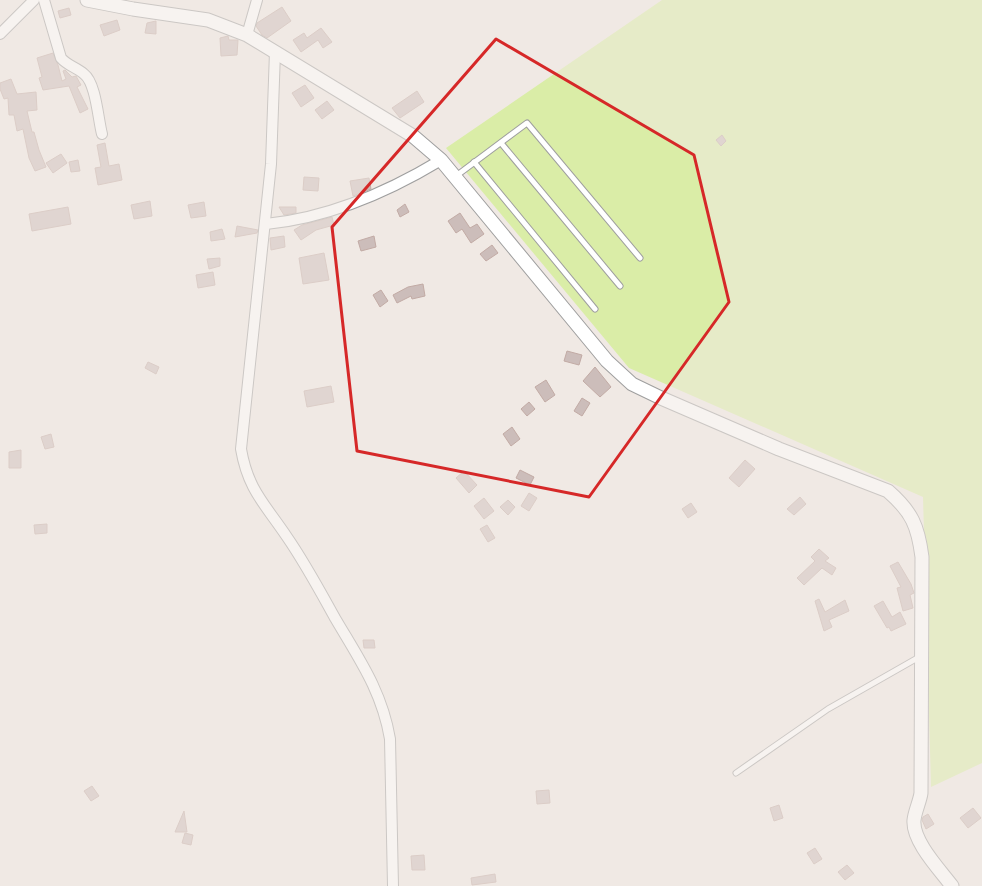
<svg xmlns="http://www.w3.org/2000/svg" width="982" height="886" font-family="'PT Sans Narrow',sans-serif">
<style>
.grass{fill:#daeda7}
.building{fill:#ccbdba;stroke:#c2aba5}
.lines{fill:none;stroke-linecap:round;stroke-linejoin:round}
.service-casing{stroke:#9f9f9f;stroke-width:7}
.minor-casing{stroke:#9f9f9f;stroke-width:12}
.tertiary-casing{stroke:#9f9f9f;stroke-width:15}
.service{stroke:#fff;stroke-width:5}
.minor{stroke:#fff;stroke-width:10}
.tertiary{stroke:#fff;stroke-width:13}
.marked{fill:none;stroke:#d62828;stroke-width:3;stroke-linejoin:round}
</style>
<rect width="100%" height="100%" fill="#f0e9e4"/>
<path class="grass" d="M662 0H982V763L931 787 923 497 629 368 446 148Z"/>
<g class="building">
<path d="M282 7 291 21 267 38 262 35 256 26 257 23Z"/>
<path d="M69 8 71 15 60 18 58 11Z"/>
<path d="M117 20 120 30 104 36 100 25Z"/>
<path d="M156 21V34L145 33 147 23Z"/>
<path d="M321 28 332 42 323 48 318 40 301 52 293 40 304 33 307 38Z"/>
<path d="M228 36 229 40H238L237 55 221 56 220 38Z"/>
<path d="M53 53 58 65 62 81 66 79 63 71 65 70 72 77 76 76 81 85 77 87 88 109 80 113 69 86 43 90 39 78 42 77 37 58Z"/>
<path d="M11 79 17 94 36 92 37 110 27 111 32 132H34L39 150 46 167 35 171 29 158 23 129 17 131 14 115H9L8 98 4 99 0 89V83Z"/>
<path d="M305 85 314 98 301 107 292 93Z"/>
<path d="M417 91 424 102 400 118 392 108Z"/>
<path d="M327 101 334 110 322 119 315 110Z"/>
<path d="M722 135 726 141 721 146 716 140Z"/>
<path d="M105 143 109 166 119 164 122 180 98 185 95 168 101 167 97 145Z"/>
<path d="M61 154 67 163 53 173 46 163Z"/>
<path d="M78 160 80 171 71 172 69 162Z"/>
<path d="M304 177 319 178 318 191 303 190Z"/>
<path d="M369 178 371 189 353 196 350 181Z"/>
<path d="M150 201 152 216 134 219 131 205Z"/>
<path d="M204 202 206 216 191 218 188 205Z"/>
<path d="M405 204 409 212 400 217 397 210Z"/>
<path d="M68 207 71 224 32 231 29 214Z"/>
<path d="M279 207H296V213L284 215Z"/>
<path d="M460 213 470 228 477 224 484 234 471 243 462 229 456 233 448 221Z"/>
<path d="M332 217 334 225 316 230 301 240 294 230 302 225Z"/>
<path d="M237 226 258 230 257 233 235 237Z"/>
<path d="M222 229 225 239 211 241 210 232Z"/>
<path d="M284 236 285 247 271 250 270 238Z"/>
<path d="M374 236 376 247 361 251 358 241Z"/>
<path d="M492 245 498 253 486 261 480 254Z"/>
<path d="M324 253 329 280 303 284 299 258Z"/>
<path d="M220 258V266L209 269 207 259Z"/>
<path d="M213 272 215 285 198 288 196 275Z"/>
<path d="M423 284 425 296 412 299 411 296 397 303 393 295 408 287Z"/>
<path d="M381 290 388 301 380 307 373 295Z"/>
<path d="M567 351 582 355 579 365 564 361Z"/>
<path d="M148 362 159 367 156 374 145 368Z"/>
<path d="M595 367 611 387 600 397 583 381Z"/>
<path d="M546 380 555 395 545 402 535 387Z"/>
<path d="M331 386 334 402 307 407 304 391Z"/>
<path d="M582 398 590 403 582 416 574 411Z"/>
<path d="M529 402 535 409 527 416 521 409Z"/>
<path d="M512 427 520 439 511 446 503 434Z"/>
<path d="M51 434 54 447 45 449 41 437Z"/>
<path d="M21 450V468H9V452Z"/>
<path d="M745 460 755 469 739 487 729 478Z"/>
<path d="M520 470 534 477 530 485 516 478Z"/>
<path d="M464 471 477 485 469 493 456 478Z"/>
<path d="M529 493 537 498 529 511 521 506Z"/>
<path d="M800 497 806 504 794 515 787 509Z"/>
<path d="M484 498 494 511 484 519 474 506Z"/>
<path d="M508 500 515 507 508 515 500 507Z"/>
<path d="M691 503 697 512 688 518 682 509Z"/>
<path d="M47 524V533L35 534 34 525Z"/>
<path d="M487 525 495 538 488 542 480 529Z"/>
<path d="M819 549 829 558 825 561 836 568 832 575 822 568 804 585 797 578 815 561 811 557Z"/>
<path d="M898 562 911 584 914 593 910 595 913 608 903 611 897 588 901 587 890 566Z"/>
<path d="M819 599 825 612 845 600 849 611 829 620 832 627 824 631 815 601Z"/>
<path d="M883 601 892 617 900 612 906 624 891 631 889 627 887 628 874 606Z"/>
<path d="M363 640H374L375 648H364Z"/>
<path d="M92 786 99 796 91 801 84 791Z"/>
<path d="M549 790 550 803 537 804 536 791Z"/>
<path d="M779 805 783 818 774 821 770 808Z"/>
<path d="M973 808 981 818 968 828 960 818Z"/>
<path d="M184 811 187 832H175Z"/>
<path d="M928 814 934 824 926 829 922 820 923 817Z"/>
<path d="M185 833 193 835 191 845 182 843Z"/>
<path d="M815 848 822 859 814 864 807 853Z"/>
<path d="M424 855 425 870H412L411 856Z"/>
<path d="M847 865 854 873 845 880 838 872Z"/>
<path d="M495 874 496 882 472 885 471 878Z"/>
</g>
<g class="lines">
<defs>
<g id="service">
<path d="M501 143 620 286"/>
<path d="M474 162 595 309"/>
<path d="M456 176 527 123 640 258"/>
<path d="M736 773 828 709 921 656"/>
</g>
<g id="minor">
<path d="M44 0 61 58C68 66 76 67 84 74 96 83 98 119 102 134"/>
<path d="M0 34 34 0"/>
<path d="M247 35 257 0"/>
<path d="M275 52 271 164 241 449C248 490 265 504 287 537 305 563 320 591 335 618 359 659 382 691 390 739L393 886"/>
<path d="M266 224C328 218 388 192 441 160"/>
</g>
<path id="tertiary" d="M87 0 133 9 208 20 247 35 413 136 441 160 607 361 632 384 661 398 779 449 888 491C912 512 918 526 922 557L921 793C920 801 915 811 914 820 912 841 940 870 952 886"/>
</defs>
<use href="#service" class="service-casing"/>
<use href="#minor" class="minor-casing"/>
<use href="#tertiary" class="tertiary-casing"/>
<use href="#service" class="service"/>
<use href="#minor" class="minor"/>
<use href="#tertiary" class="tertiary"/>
</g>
<path d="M0 0H982V886H0ZM496 39 694 155 729 302 589 497 357 451 332 227Z" fill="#f0e9e4" fill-opacity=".55" fill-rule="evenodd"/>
<path class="marked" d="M496 39 694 155 729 302 589 497 357 451 332 227Z"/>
</svg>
